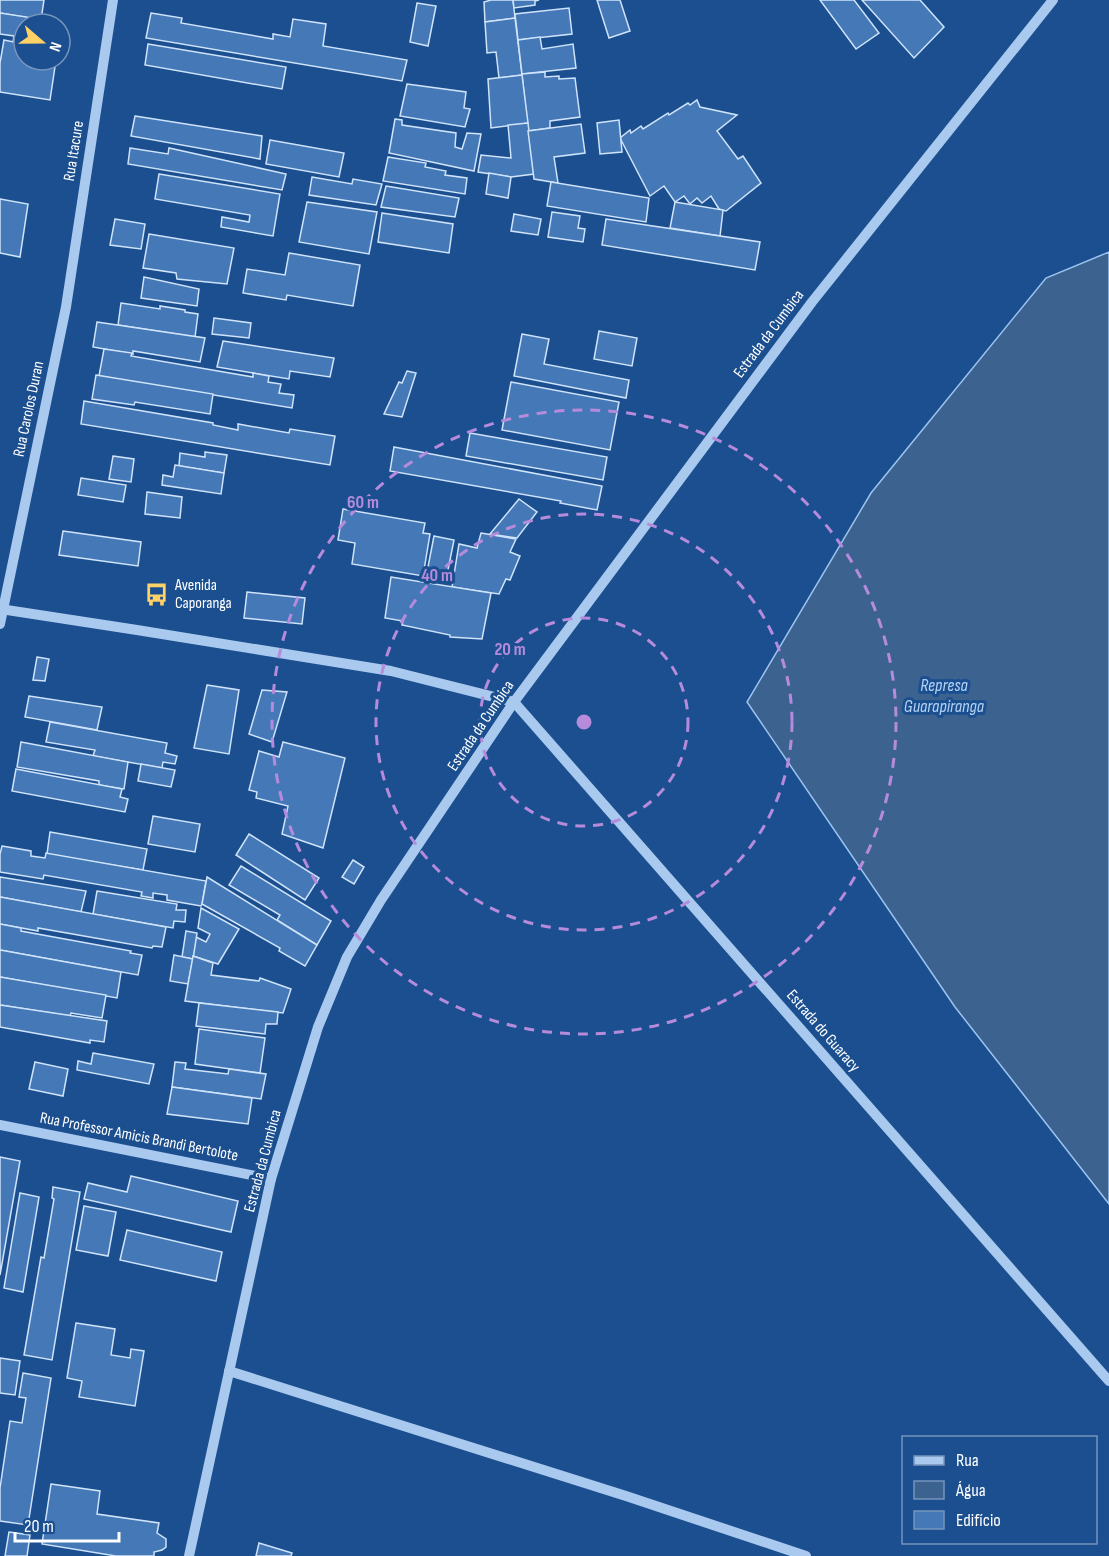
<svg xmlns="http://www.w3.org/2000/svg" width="1109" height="1556" font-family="'Sofia Sans Condensed',sans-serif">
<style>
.water{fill:#3c6290;stroke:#9cc4f0;stroke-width:1.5}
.building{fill:#4478b7;stroke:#cfe3fa;stroke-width:1.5}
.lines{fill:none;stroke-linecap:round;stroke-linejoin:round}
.minor{stroke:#a9c9ee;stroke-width:10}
.ring{fill:none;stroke:#b68bdc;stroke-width:3;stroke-dasharray:10 8}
.labels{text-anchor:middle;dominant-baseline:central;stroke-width:6;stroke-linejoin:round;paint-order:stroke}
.street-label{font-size:16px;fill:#fff;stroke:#1b4f8f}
.poi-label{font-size:16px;fill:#fff;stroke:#1b4f8f;text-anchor:start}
.water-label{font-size:18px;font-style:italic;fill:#b5d3f5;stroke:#1b4f8f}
.centre{fill:#b68bdc;stroke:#1b4f8f;stroke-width:3}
.ring-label{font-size:18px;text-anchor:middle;font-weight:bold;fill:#b68bdc;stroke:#1b4f8f;stroke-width:6;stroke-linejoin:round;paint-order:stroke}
</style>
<rect width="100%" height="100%" fill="#1b4f8f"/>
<path class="water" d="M1109 252V1204L955 1007 747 702 871 493 1046 278Z"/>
<g class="building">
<path d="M0 0H44L41 20 0 13Z"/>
<path d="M491 0H513L515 18 485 22 484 2Z"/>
<path d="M513 0H539L535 1V5L514 8Z"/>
<path d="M597 0H620L630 31 609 38Z"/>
<path d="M820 0H854L879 33 856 49Z"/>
<path d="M862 0H920L944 27 914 58Z"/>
<path d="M417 3 436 6 428 46 410 42Z"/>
<path d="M569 8 572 34 518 40 515 14Z"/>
<path d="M0 13 46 20 45 24H24V44L13 42 14 36 0 34Z"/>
<path d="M151 13 182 18 181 23 273 39V34L290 37 293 19 326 24 323 46 407 60 402 81 146 38Z"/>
<path d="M515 18 522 75 499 78 496 52 487 53 485 22Z"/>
<path d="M540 37 542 49 573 44 576 68 522 74 518 40Z"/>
<path d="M4 40 24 44V60H56L50 100 0 92V63Z"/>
<path d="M148 44 286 67 282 89 145 65Z"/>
<path d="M545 72V77L559 76V79L575 78 580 117 550 121V128L528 131 522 74Z"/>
<path d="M522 75 528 123 491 128 488 79Z"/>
<path d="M407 84 466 92 464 108 470 109 465 127 400 116Z"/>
<path d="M697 100 700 107 737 115 717 131 738 159 743 156 761 183 726 211 719 209 711 196 702 203 697 198 690 204 684 196 675 202 664 186 650 196 620 138 630 130 631 133 641 126 643 129 668 113 669 115 688 103 690 105Z"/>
<path d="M135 116 262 136 260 159 131 136Z"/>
<path d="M395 119 402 120V125L456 133 455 147 462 149 467 133 481 134 474 171 389 153Z"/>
<path d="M619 120 622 152 600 154 597 123Z"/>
<path d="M528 123 534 174 511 177 478 172 481 155 511 158 508 125Z"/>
<path d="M581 124 585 153 554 157 558 183 534 179 528 131Z"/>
<path d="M270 140 344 153 339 177 266 164Z"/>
<path d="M130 148 168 154 169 148 286 174 282 190 128 164Z"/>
<path d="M388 157 426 163 425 167 446 171 445 175 467 178 465 194 383 181Z"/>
<path d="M489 173 511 177 508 198 486 194Z"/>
<path d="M159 174 280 194 273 236 221 227 222 217 249 222 250 215 155 199Z"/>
<path d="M312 177 352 184 353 179 382 184 376 205 309 195Z"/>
<path d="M551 182 649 198 646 222 547 206Z"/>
<path d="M386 186 459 198 455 217 381 207Z"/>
<path d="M0 199 28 204 20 257 0 253Z"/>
<path d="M307 202 377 212 369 254 299 242Z"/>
<path d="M675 202 723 210 720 236 670 228Z"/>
<path d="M552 212 580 216 578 228 585 229 583 242 548 237Z"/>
<path d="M382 213 453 224 449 253 378 242Z"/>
<path d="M514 214 541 219 538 235 511 231Z"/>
<path d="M115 219 145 224 141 249 110 245Z"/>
<path d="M606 219 760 242 755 270 602 245Z"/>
<path d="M149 234 234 248 227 284 177 279 176 273 143 268Z"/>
<path d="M289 253 360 265 353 306 287 295 286 300 243 293 247 269 285 275Z"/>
<path d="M144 277 199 289 197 306 141 298Z"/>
<path d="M121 303 160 309V306L185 310V312L198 314 195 337 118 325Z"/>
<path d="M214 318 251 323 249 338 212 334Z"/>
<path d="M97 322 205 338 200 362 133 351V354L93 347Z"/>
<path d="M599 331 637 338 632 366 594 359Z"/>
<path d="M522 334 549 339 544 364 629 380 626 398 514 376Z"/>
<path d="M223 341 334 358 330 377 290 371 289 379 217 367Z"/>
<path d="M104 349 132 353 131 356 253 377V373L269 376 268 382 281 384 279 393 294 395 292 408 99 376Z"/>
<path d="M407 371 416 373 402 417 384 414 399 382 402 383Z"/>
<path d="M96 375 213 394 210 414 135 402 134 405 92 399Z"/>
<path d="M511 382 619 402 610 450 502 430Z"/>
<path d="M84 401 213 423V425L238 430V424L289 433 290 429 335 436 330 465 81 424Z"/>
<path d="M470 433 607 457 603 480 466 456Z"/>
<path d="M394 447 602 486 597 510 560 503 561 501 390 471Z"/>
<path d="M205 452 227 455 224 473 179 466 180 453 205 457Z"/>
<path d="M113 456 134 459 131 482 109 479Z"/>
<path d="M175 465 224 473 221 494 162 485 163 475 173 477Z"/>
<path d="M81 478 126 485 123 502 78 495Z"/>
<path d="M147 492 182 497 180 518 145 514Z"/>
<path d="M519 499 537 512 517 538 490 534Z"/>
<path d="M343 509 425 523 423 533 430 534 423 576 352 564 355 543 338 540Z"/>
<path d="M63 531 141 542 138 566 59 555Z"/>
<path d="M481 533 516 539 510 552 520 556 510 580 506 579 499 594 452 587 459 544 477 548Z"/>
<path d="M434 536 454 540 447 575 427 572Z"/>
<path d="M391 577 491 593 482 639 450 637V635L402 625 403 621 385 618Z"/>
<path d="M247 592 305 598 302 624 244 618Z"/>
<path d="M37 657 49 659 45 681 33 680Z"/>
<path d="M207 685 239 690 229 754 194 748Z"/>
<path d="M262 690 287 692 272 742 249 734Z"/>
<path d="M29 696 102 707 97 730 25 717Z"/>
<path d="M50 722 167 743 165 753 177 756 175 764 163 762 162 768 93 756 95 750 46 742Z"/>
<path d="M21 742 128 762 124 789 99 785V781L17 767Z"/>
<path d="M283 742 345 758 323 848 282 834 288 806 256 798 257 792 249 790 259 751 279 757Z"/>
<path d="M141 764 175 770 171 787 138 781Z"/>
<path d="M16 769 122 789 120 797 128 799 125 812 12 791Z"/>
<path d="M153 816 200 824 195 852 148 844Z"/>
<path d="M50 832 147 849 143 870 47 854Z"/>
<path d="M249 834 319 878 305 900 236 855Z"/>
<path d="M2 846 31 851V856L45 858 46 853 206 881 202 904 201 906 167 900V895L153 893V898L141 896 142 892 44 875 43 879 0 872V854Z"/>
<path d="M353 860 364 867 354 884 342 877Z"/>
<path d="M241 866 331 921 317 945 277 920 280 915 229 885Z"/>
<path d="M0 877 86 891 81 912 0 897Z"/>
<path d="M207 877 317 945 305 966 279 951 280 948 202 904Z"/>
<path d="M97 891 177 904 176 910H186L185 922 174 921 173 928 93 914Z"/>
<path d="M0 897 166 927 162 947 153 946 152 948 38 928V931L0 924Z"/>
<path d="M201 908 239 929 218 964 193 956 196 937 206 942 210 934 198 928Z"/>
<path d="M0 924 21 928V931L131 951 130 953 142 955 138 975 0 950Z"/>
<path d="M186 931 197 933 193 959 182 957Z"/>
<path d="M0 950 121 972 117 998 0 977Z"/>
<path d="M174 955 193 959 188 984 170 981Z"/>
<path d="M193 956 213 963 211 975 259 981 260 978 291 989 283 1013 185 1001Z"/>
<path d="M0 977 106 995 102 1018 71 1013 70 1016 0 1005Z"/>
<path d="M199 1003 278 1012 277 1024H266L265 1034 196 1026Z"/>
<path d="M0 1005 107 1021 104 1042 90 1040V1043L0 1027Z"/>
<path d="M199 1029 265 1038 260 1073 195 1064Z"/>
<path d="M93 1053 154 1064 149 1084 77 1070 78 1061 91 1064Z"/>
<path d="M35 1062 68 1069 63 1096 29 1089Z"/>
<path d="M175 1062 186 1063 185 1069 228 1074 229 1069 266 1074 261 1099 172 1087Z"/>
<path d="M172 1087 252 1098 248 1124 167 1114Z"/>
<path d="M0 1157 20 1161 0 1275Z"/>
<path d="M131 1176 238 1201 231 1232 84 1199 88 1183 127 1192Z"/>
<path d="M53 1187 80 1192 52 1360 24 1355 41 1257 44 1258 54 1199 52 1198Z"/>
<path d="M20 1193 39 1197 23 1292 4 1288Z"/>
<path d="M84 1206 116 1212 108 1256 76 1250Z"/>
<path d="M127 1230 222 1252 216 1281 120 1260Z"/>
<path d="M76 1323 115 1329 111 1355 130 1358 131 1349 144 1351 135 1406 79 1397 82 1381 67 1378Z"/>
<path d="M0 1358 20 1361 15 1395 0 1393Z"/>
<path d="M23 1373 51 1378 28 1525 0 1521V1488L10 1421 22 1423 26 1398 19 1397Z"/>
<path d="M51 1484 100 1491 97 1514 159 1523 157 1533 166 1539V1547L162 1550 154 1552V1556H116L42 1544Z"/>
<path d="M9 1532 30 1535 27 1556H5Z"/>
<path d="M259 1543 292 1553 291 1556H256Z"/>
</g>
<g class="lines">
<g class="minor">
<path d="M0 609 137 630 391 671 514 702"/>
<path d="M0 624 66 307 113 0"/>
<path d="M514 702 1109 1381"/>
<path d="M0 1125 271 1179"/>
<path d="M229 1371 626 1496 806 1556"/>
<path d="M189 1556 271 1179 318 1027 347 957 381 900 514 702 812 302 1053 0"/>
</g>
</g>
<g class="ring">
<circle cx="584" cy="722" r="104"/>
<circle cx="584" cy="722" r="208"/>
<circle cx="584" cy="722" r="312"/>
</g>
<defs>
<symbol id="bus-bare" viewBox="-9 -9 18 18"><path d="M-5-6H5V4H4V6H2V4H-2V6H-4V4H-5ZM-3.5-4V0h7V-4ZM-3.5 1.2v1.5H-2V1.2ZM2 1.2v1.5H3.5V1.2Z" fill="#ffd166" stroke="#1b4f8f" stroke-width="2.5" paint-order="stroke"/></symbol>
</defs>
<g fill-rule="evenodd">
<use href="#bus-bare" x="140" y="578" width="33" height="33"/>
</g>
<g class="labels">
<g class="street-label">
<text transform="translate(74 151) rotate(-81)">Rua Itacure</text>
<text transform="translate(769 334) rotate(-53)">Estrada da Cumbica</text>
<text transform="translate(29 409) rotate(-78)">Rua Carolos Duran</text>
<text transform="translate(481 726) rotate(-56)">Estrada da Cumbica</text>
<text transform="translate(823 1031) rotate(49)">Estrada do Guaracy</text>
<text transform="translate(139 1137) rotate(11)">Rua Professor Amicis Brandi Bertolote</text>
<text transform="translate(263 1161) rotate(-75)">Estrada da Cumbica</text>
</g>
<g class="poi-label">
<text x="175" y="585">Avenida<tspan x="175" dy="18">Caporanga</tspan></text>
</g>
<g class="water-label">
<text x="944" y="685">Represa<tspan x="944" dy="21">Guarapiranga</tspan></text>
</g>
</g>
<circle cx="584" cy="722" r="9" class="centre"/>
<g class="ring-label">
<text x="363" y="508">60 m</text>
<text x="437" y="581">40 m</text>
<text x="510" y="655">20 m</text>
</g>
<rect x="902" y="1436" width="195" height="108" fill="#1b4f8f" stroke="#7695bc" stroke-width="1.5"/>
<rect x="914" y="1456" width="30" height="9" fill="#a9c9ee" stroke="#7695bc" stroke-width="1.5"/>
<text x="956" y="1466" font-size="18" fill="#ffffff">Rua</text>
<rect x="914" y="1481" width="30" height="18" fill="#3c6290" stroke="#7695bc" stroke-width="1.5"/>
<text x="956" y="1496" font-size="18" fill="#ffffff">Água</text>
<rect x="914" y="1511" width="30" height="18" fill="#4478b7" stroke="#7695bc" stroke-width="1.5"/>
<text x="956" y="1526" font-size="18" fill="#ffffff">Edifício</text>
<g transform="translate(42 42) rotate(110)"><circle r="28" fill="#1b4f8f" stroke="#7695bc" stroke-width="1.5"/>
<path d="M0-4.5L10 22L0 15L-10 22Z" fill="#ffd166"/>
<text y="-9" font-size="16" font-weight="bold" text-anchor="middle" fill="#ffffff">N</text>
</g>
<path d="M15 1532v9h104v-9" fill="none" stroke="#ffffff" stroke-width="3"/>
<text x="24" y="1532" font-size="18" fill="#ffffff" stroke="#1b4f8f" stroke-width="4.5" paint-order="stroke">20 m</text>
</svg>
